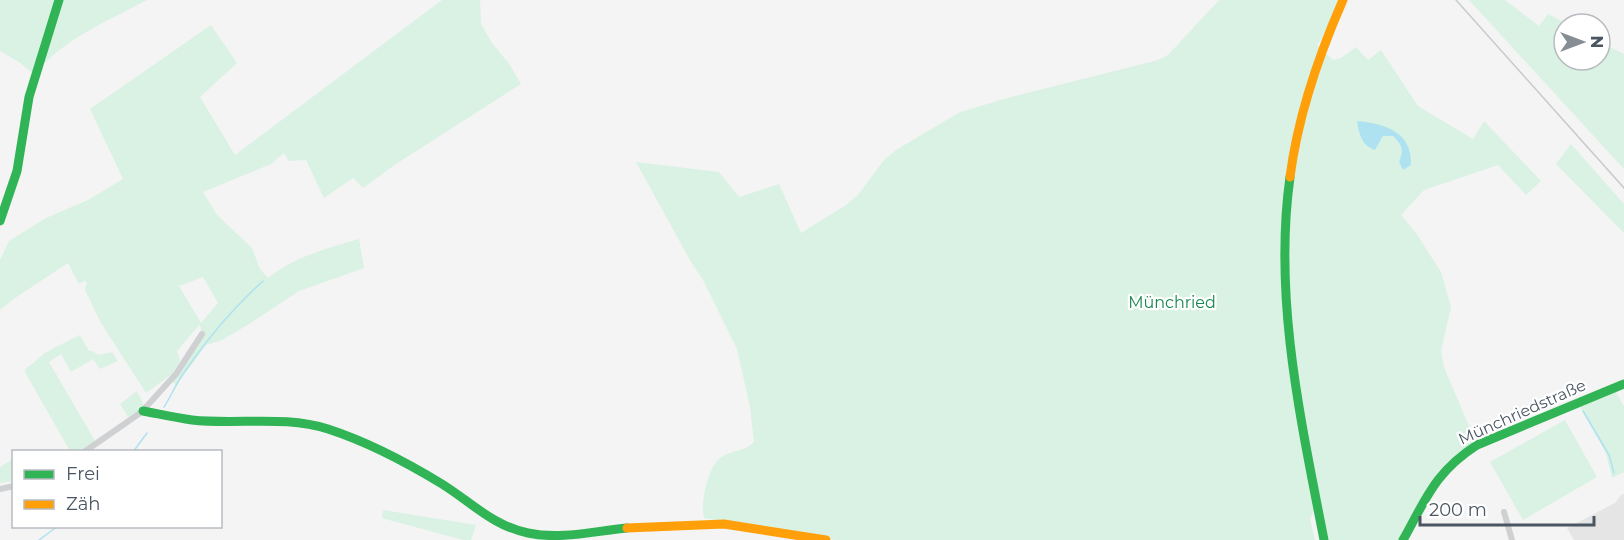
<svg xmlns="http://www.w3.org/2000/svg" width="1624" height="540" font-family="Montserrat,sans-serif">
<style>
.education{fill:#e6e5e6}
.green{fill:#d9f2e3;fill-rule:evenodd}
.water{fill:#aee2f0}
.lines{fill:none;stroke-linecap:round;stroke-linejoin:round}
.stream{stroke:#aee2f0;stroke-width:1.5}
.street{stroke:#ced0d2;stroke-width:6}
.fast{stroke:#30b455;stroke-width:9}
.slow{stroke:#ff9f0a;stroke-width:9}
.rail{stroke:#c9cacc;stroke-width:1.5}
.labels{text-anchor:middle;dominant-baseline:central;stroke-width:4.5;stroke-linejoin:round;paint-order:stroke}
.park-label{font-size:16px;fill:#17864f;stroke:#fff}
.street-label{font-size:16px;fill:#4a5661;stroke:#fff}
</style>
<rect width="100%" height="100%" fill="#f4f4f4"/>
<path class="education" d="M1624 494V540H1574L1567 528 1615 503 1621 495Z"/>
<g class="green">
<path d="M0 0H147C110 20 59 41 35 75L19 62 0 51Z"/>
<path d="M442 0H480L481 24 492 43 510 65 521 84 396 164 363 188 353 178 324 198 306 160 289 161 284 153 271 164 203 192 217 215 252 248 260 269 268 278C294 257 328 248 359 239L364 268 299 291 249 324 222 340 206 345 176 386 171 379 202 334 200 324 177 351 180 361 172 374 146 393 101 323 85 290 87 282 84 281 79 284 68 263 15 298 0 310V260L9 241 46 218 88 200 123 179 90 109 211 25 237 63 200 97 235 155ZM203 277 218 303 201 323 179 286Z"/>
<path d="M1219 0H1339L1324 36 1317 45 1333 60 1341 58 1356 47 1368 60 1381 50 1418 106 1473 139 1484 121 1541 181 1526 195 1498 165 1424 190 1401 215 1416 233 1441 272 1451 307 1441 351 1444 367 1477 445 1443 471 1403 540H1324L1317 504 1310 519 1315 540H836L704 518C700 503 708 464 723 456 734 450 745 451 754 442L750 407 737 349 703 280 691 262 636 162 719 172 739 197 779 184 801 233 846 205 858 195 884 160 896 150 960 112 1011 97 1158 60 1168 55ZM1358 131 1398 133 1411 165 1403 170 1399 162C1404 149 1402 145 1393 136L1384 135 1375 150C1365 146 1362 141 1358 131Z"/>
<path d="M1469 0H1505L1539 26 1548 14 1567 24H1564V60H1600V42L1624 54V169Z"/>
<path d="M1571 144 1624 204V233L1556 164Z"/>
<path d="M80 335 89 351H92L98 355 112 352 118 361 100 369 93 359 71 372 61 354 49 362 95 441 82 451H70L25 372 26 368C34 364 38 358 45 353 57 346 68 341 80 335Z"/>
<path d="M1614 388 1624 407V472L1612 478 1606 453 1578 403Z"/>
<path d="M137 391 144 405 139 411 128 417 120 404Z"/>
<path d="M1565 420 1597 477 1523 520 1490 462Z"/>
<path d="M13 459V481L0 483V467Z"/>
<path d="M383 510 476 525 471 540H463L382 518Z"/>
</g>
<path class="water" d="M1357 121C1385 124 1412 131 1411 165L1403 170 1399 162C1404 149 1402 145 1393 136H1383L1375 150C1361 145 1359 134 1357 121Z"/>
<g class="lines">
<g class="stream">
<path d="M164 407C171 396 176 384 183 374 207 339 233 308 263 281"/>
<path d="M1583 411 1609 455 1614 473"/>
<path d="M133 452 147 433"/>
<path d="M39 540 58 526"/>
</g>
<g class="street">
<path d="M146 407 176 374 202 334"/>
<path d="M84 452 143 411"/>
<path d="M0 489 14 486"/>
<path d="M1504 512 1512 540"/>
</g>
<g class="fast">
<path d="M1290 177C1273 298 1301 421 1324 540"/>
<path d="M0 221 17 171 29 97 59 0"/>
<path d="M143 411C159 414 176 418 192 420 237 425 285 415 328 429 368 442 406 462 442 484 471 502 493 526 528 533 561 540 594 531 627 528"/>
<path d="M1403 540C1426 499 1435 472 1477 445L1624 384"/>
</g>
<g class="slow">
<path d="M1290 177C1298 115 1318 57 1343 0"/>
<path d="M627 528 724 524 826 540"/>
</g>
<path class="rail" d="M1456 0 1624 188"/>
</g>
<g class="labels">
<g class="park-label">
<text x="1172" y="302">Münchried</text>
</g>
<g class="street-label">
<text transform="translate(1522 412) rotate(-24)">Münchriedstraße</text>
</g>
</g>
<rect x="12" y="450" width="210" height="78" fill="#ffffff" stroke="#b7bbc0" stroke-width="1.5"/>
<rect x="24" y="470" width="30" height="9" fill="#30b455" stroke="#b7bbc0" stroke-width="1.5"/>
<text x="66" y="480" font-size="18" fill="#4a5661">Frei</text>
<rect x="24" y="500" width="30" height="9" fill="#ff9f0a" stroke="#b7bbc0" stroke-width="1.5"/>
<text x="66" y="510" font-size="18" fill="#4a5661">Zäh</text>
<g transform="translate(1582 42) rotate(90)"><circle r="28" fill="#ffffff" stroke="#b7bbc0" stroke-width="1.5"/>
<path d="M0-4.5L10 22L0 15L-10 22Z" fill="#868d94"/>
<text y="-9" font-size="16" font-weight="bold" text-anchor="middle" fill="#4a5661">N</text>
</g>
<path d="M1420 516v9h174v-9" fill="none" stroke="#4a5661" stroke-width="3"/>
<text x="1429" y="516" font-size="18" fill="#4a5661" stroke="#ffffff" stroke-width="4.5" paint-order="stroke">200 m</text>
</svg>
